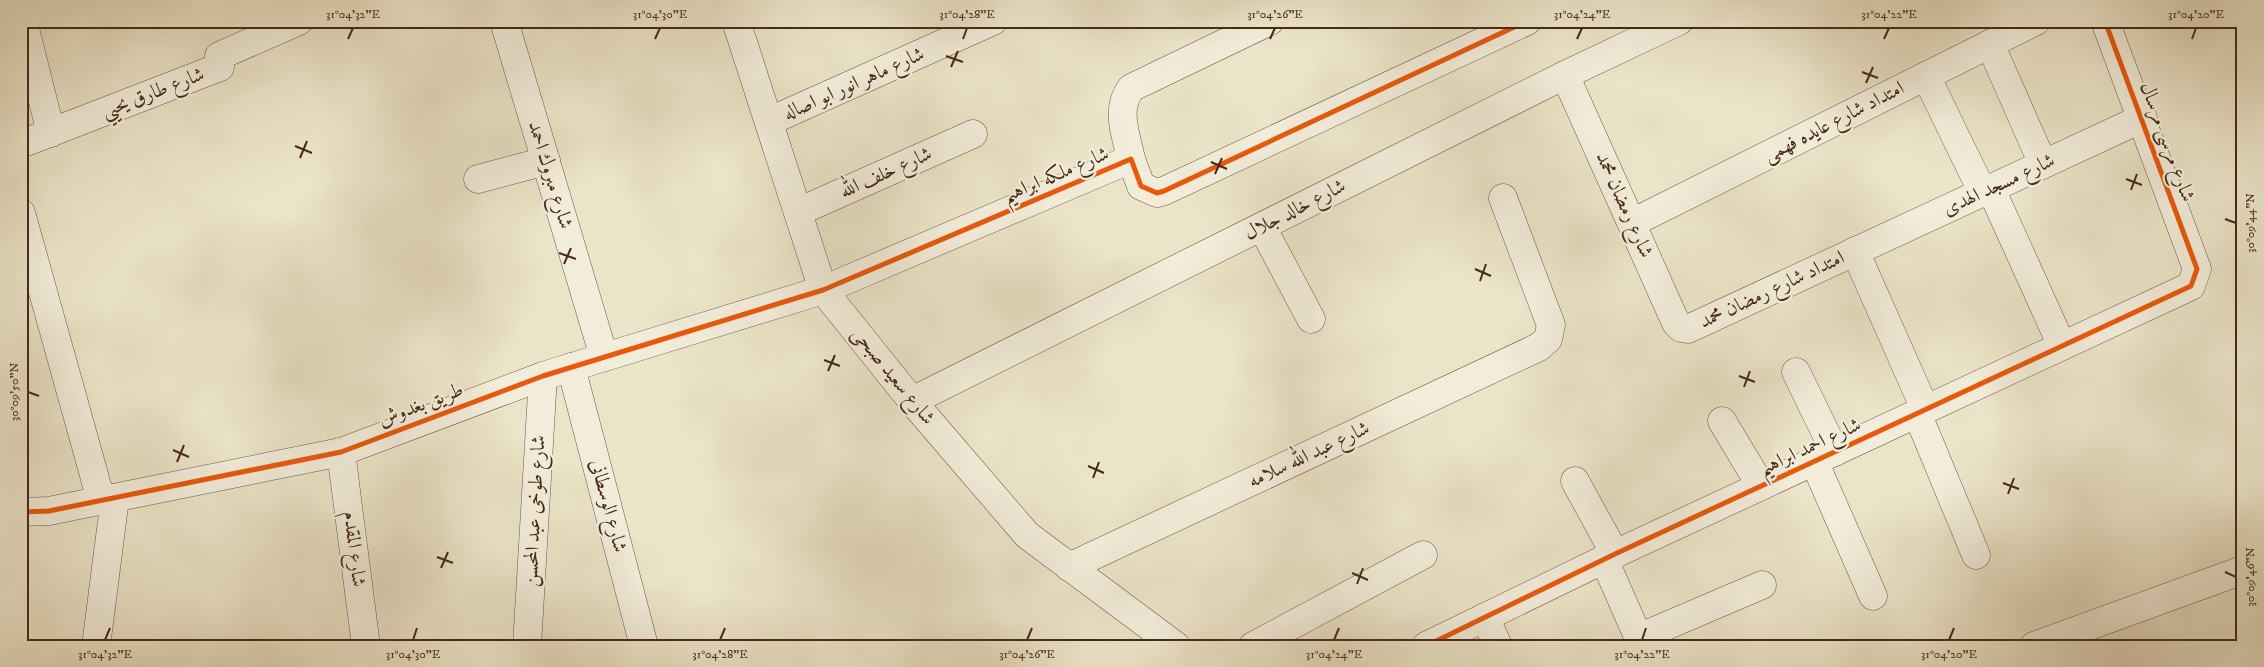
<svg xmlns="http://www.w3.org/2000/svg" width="2264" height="667" font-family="'IM FELL DW Pica',Amiri,serif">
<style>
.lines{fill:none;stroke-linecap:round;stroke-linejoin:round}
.minor-casing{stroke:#715742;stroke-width:29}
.minor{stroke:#f2eddb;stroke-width:28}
.cycleway-casing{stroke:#f2eddb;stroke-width:8}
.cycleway{stroke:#e8590c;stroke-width:5}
.ticks{fill:none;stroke:#482816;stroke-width:2}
.labels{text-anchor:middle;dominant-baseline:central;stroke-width:4.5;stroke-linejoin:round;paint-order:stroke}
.street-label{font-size:20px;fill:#482816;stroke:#f2eddb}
.neatline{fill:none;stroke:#482816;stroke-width:2}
.ticks-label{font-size:12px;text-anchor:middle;fill:#482816}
</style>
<rect width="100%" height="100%" fill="#ebe4c8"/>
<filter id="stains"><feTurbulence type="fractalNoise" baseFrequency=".004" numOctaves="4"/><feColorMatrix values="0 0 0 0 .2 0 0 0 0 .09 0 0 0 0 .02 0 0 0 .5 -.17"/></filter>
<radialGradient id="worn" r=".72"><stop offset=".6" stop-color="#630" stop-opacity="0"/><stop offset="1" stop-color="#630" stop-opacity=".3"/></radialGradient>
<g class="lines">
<defs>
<g id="minor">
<path d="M23 21 51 133"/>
<path d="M504 21 604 357"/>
<path d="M736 21 823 290 912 401 1027 535 1176 646"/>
<path d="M1990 44 2043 164"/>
<path d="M1565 75 1676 323 1681 328 1688 329 2143 118"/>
<path d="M1926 76 1983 193"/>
<path d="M770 121 993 21"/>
<path d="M21 144 220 67 219 56 299 21"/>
<path d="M1131 159C1126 134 1115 110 1131 88L1270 21"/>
<path d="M478 179 546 161"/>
<path d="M1991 189 2062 346"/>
<path d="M798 212 973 134"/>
<path d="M21 213 101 500"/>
<path d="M1632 223 2036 21"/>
<path d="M1262 227 1311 319"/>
<path d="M1855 251 1925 409"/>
<path d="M571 367 644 646"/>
<path d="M1796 372 1835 452"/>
<path d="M912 401 1565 75 1679 21"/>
<path d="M1917 413 1976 555"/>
<path d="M1722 421 1761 486"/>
<path d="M341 452 366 646"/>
<path d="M1814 461 1873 596"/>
<path d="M1575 481 1615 554"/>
<path d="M21 512 49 511 341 452 543 376 823 290 1131 159 1141 186 1157 193 1164 191 1527 21"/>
<path d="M1604 559 1642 646"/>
<path d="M1069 567 1539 347 1548 339 1551 325 1503 198"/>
<path d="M1485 617 1498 646"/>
<path d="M1638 638 1762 585"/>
<path d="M96 646 115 498"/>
<path d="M527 646 543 376"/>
<path d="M1253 646 1423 555"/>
<path d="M1426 646 1615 554 2191 286 2197 269 2105 21"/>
<path d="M2034 646 2243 570"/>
</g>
</defs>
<use href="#minor" class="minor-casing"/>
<use href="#minor" class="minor"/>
<defs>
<g id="cycleway">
<path d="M21 512 49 511 341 452 543 376 823 290 1131 159 1141 186 1157 193 1164 191 1527 21"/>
<path d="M1426 646 1615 554 2191 286 2197 269 2105 21"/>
</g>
</defs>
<use href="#cycleway" class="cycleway-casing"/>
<use href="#cycleway" class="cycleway"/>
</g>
<path class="ticks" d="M348 39 353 28M655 39 660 28M963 39 967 28M1270 39 1275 28M1577 39 1582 28M1884 39 1889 28M2192 39 2196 28M946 56 963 62M951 67 958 51M1862 72 1878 78M1866 83 1873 67M295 146 312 153M300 158 307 141M1211 162 1227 169M1215 174 1222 158M2126 179 2142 185M2131 190 2137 174M2225 219 2236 223M559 253 576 259M564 264 571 248M1475 269 1491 276M1480 281 1486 264M824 360 840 366M828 371 835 355M1739 376 1755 382M1744 387 1750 371M28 392 39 396M173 450 189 457M177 462 184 445M1088 466 1104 473M1093 478 1099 462M2003 483 2019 489M2008 494 2014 478M437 557 453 563M441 568 448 552M2225 572 2236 577M1352 573 1368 580M1357 584 1363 568M105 640 110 628M413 640 417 628M720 640 725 628M1027 640 1032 628M1334 640 1339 628M1642 640 1646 628M1949 640 1954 628"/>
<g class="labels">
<g class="street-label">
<text transform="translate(854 84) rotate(-24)">شارع ماهر انور ابو اصاله</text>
<text transform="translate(153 93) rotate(-21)">شارع طارق يحيي</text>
<text transform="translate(1834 122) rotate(-27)">امتداد شارع عايده فهمى</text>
<text transform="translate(2167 142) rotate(70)">شارع مرسى مرسال</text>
<text transform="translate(886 173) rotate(-24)">شارع خلف الله</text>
<text transform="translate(550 175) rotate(73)">شارع مبروك احمد</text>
<text transform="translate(1056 175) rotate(-23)">شارع ملكه ابراهيم</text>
<text transform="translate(1999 185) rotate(-25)">شارع مسجد الهدى</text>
<text transform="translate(1624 205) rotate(66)">شارع رمضان محمد</text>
<text transform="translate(1295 210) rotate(-27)">شارع خالد جلال</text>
<text transform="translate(1772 290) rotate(-25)">امتداد شارع رمضان محمد</text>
<text transform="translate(893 376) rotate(51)">شارع سعيد صبحى</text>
<text transform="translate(421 405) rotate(-21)">طريق بغدوش</text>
<text transform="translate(1810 447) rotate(-25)">شارع احمد ابراهيم</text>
<text transform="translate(1309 455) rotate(-25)">شارع عبد الله سلامه</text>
<text transform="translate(608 506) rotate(75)">شارع الوسطانى</text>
<text transform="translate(535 511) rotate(-87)">شارع طوخى عبد المحسن</text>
<text transform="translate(354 549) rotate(83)">شارع المقدم</text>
</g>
</g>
<rect width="2264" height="667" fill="none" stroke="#ebe4c8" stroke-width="55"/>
<rect x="28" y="28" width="2208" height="612" class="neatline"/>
<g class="ticks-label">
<text x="353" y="18">31°04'32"E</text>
<text x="660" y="18">31°04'30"E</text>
<text x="967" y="18">31°04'28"E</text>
<text x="1275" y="18">31°04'26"E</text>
<text x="1582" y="18">31°04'24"E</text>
<text x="1889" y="18">31°04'22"E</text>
<text x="2196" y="18">31°04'20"E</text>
<text transform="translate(2250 223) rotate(-90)" y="4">30°09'44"N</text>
<text transform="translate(14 392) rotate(-90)" y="4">30°09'50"N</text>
<text transform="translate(2250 577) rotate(-90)" y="4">30°09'46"N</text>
<text x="105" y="658">31°04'32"E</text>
<text x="413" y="658">31°04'30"E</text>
<text x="720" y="658">31°04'28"E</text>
<text x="1027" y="658">31°04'26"E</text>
<text x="1334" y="658">31°04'24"E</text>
<text x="1642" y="658">31°04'22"E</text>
<text x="1949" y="658">31°04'20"E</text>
</g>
<rect width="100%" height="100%" filter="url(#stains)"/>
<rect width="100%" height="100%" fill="url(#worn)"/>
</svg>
